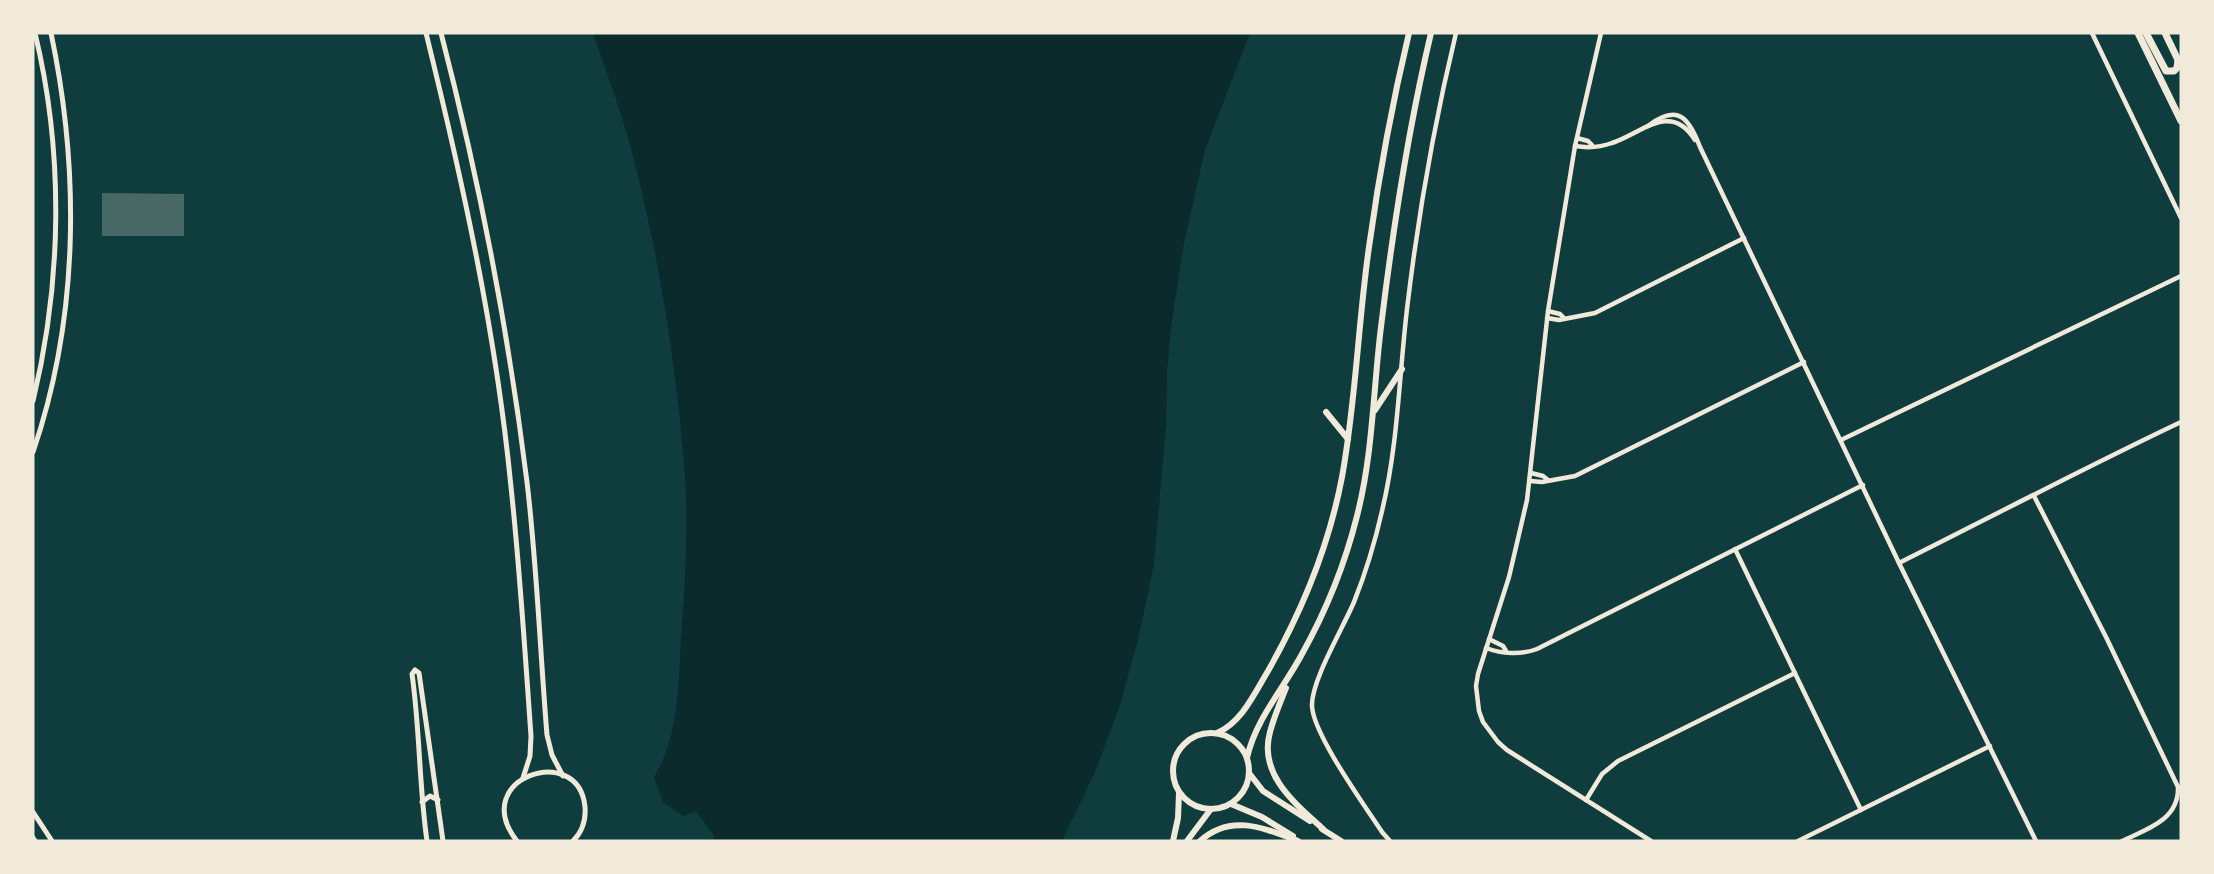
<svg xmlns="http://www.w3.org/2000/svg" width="2214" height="874" font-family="Inter,sans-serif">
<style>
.water{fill:#0a2a2b}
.building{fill:#486865}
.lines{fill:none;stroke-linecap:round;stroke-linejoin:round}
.minor{stroke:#f1e9da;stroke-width:4.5}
.tertiary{stroke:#f1e9da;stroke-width:5}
.secondary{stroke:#f1e9da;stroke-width:6}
.primary{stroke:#f1e9da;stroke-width:7}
</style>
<rect width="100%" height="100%" fill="#0f3d3e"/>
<path class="water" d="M593 33H1250L1205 150 1184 243 1171 327 1167 372 1166 426 1154 564 1139 636 1120 705 1095 772 1062 841H712L715 837 696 811 683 816 663 802 654 777C679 737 678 685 681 640 685 582 689 521 684 463 675 355 657 245 629 141 619 105 605 69 593 33Z"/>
<path class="building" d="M102 193 184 194V236H102Z"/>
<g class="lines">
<g class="minor">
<path d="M1601 33 1575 146 1548 311 1527 500 1509 577 1478 674 1476 686 1479 711 1483 722 1498 742 1507 750 1651 841"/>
<path d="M2092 33 2181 218"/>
<path d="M1648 126C1678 103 1689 118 1700 147L1899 563 2036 841"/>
<path d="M1577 138 1588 141 1592 145"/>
<path d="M1575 146C1587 148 1601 147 1612 143 1642 133 1671 101 1695 140"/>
<path d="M1548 311 1560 314 1564 318"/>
<path d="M1547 318 1559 320 1595 313 1744 238"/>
<path d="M1841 440 2181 276"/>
<path d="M1531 473 1543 476 1548 480"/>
<path d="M1530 481 1542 482 1575 476 1804 362"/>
<path d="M2034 496 2106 637 2178 787C2179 820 2147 829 2122 841"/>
<path d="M1735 549 1861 810"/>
<path d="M1899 563C1993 516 2086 467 2181 422"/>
<path d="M1489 639 1503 646 1506 651"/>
<path d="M1486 648C1502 654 1521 655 1537 649L1863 485"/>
<path d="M1586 800 1602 774 1618 761 1795 673"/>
<path d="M1390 841 1382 832C1365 806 1313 734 1312 706 1311 681 1343 628 1354 602 1366 572 1375 542 1382 511 1398 445 1399 377 1407 309 1418 216 1434 124 1456 33"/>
<path d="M1798 841 1990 746"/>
</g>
<g class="tertiary">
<path d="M426 33C463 183 496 333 511 487 520 570 525 653 531 736L530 756 523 778"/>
<path d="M441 33C480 183 508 328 527 482 537 566 540 651 547 735L552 755 563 776"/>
<path d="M33 401C62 281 64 153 35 33"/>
<path d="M33 452C79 318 80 171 51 33"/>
<path d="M422 802 430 796 438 800"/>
<path d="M33 812 52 841"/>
<path d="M33 838 35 841"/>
<path d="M427 841C419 786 420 730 412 674L415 670 419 673 443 841"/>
<path d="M517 841C467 778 579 741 585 807 586 820 582 832 573 841"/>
</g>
<g class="secondary">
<path d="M1375 410 1402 369"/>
<path d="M1326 412 1348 439"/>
<path d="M1286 688C1280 703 1274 717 1270 732 1258 775 1296 804 1323 829"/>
<circle cx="1211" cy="771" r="38"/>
<path d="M1217 733C1242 722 1254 694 1268 671 1302 611 1329 546 1342 477 1356 401 1358 323 1369 247 1379 175 1392 104 1409 33"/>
<path d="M1247 758C1255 720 1284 688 1302 654 1326 611 1345 564 1357 516 1373 454 1373 391 1381 327 1393 228 1408 130 1431 33"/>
<path d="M1249 773 1263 791 1310 821"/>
<path d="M1231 804 1262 817 1293 836"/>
<path d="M1322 829 1341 841"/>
<path d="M1173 841 1178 818 1179 793"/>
<path d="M1187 841 1211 809"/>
<path d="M1200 841C1231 813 1264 828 1298 841"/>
</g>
<g class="primary">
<path d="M2138 33 2181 121"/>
<path d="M2146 33 2166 71H2174L2177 68 2178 60"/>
<path d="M2165 33 2179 62"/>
</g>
</g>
<rect width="2214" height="874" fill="none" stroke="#f1e9da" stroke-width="69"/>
</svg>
